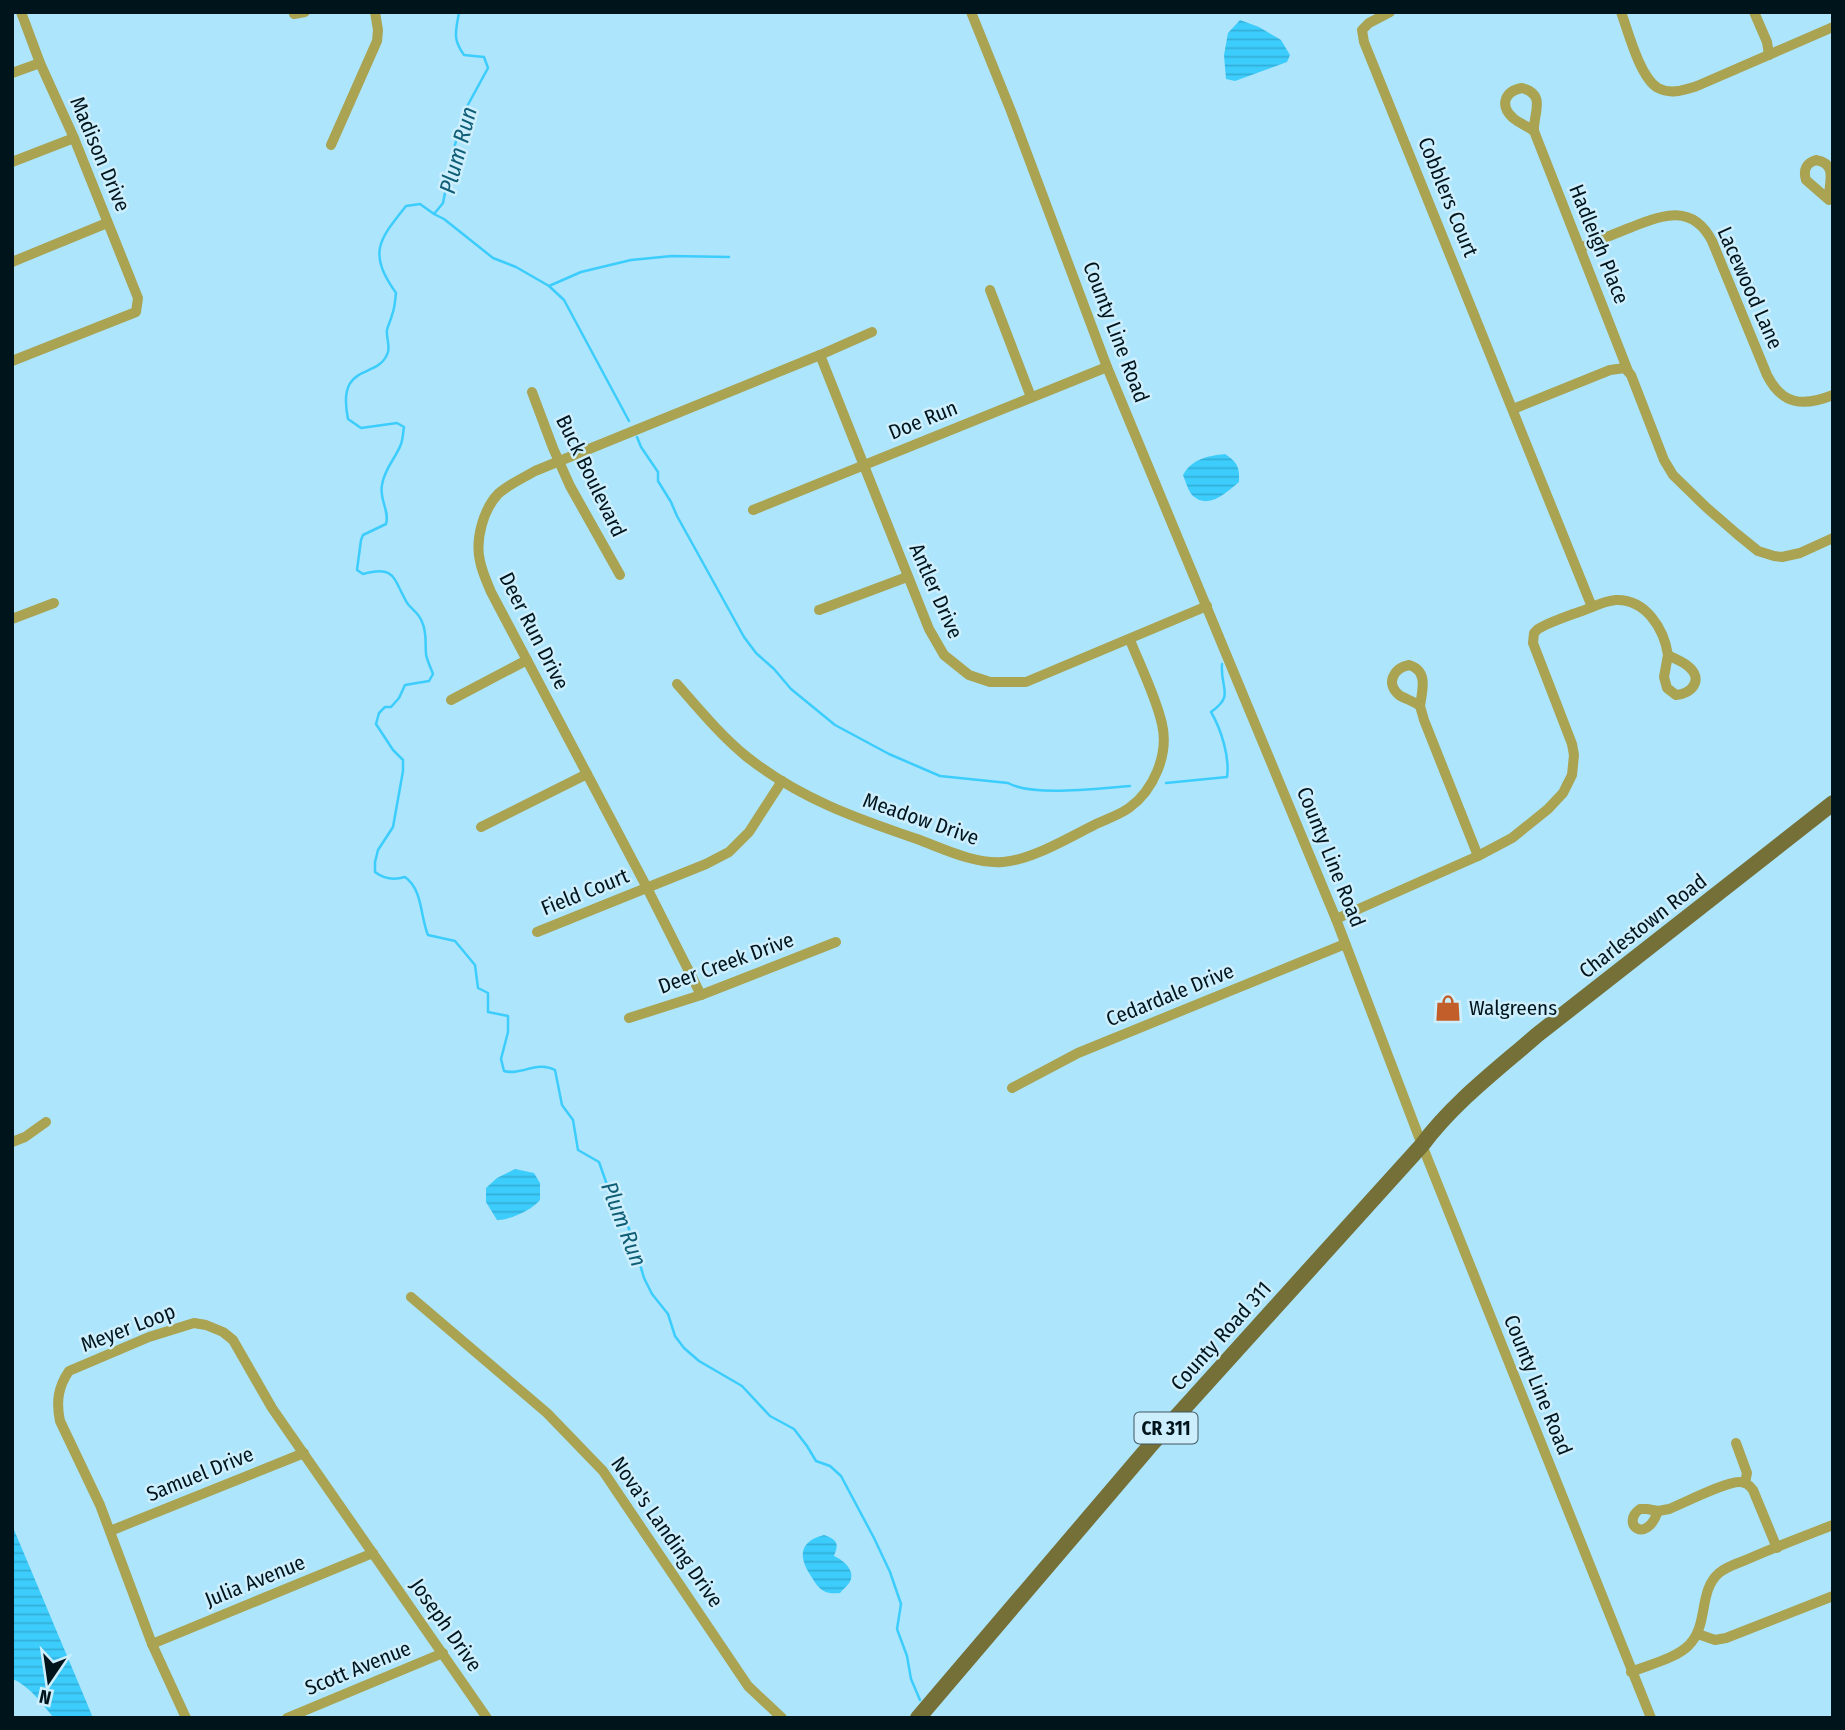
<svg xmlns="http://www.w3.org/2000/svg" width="1845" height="1730" font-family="'Fira Sans Condensed',sans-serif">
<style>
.water{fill:url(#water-rules)}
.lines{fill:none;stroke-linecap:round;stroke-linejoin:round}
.stream{stroke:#3ccdfd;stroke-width:2.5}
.minor{stroke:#a9a352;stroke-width:10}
.primary{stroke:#747037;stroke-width:16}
.labels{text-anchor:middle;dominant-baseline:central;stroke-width:5;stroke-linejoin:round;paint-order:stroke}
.shield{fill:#cdeffd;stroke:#3e5660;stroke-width:2}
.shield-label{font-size:19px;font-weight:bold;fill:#00141c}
.street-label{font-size:21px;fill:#00141c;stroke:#cdeffd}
.poi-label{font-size:21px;fill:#00141c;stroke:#cdeffd;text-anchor:start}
.water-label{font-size:23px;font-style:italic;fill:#105e76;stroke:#cdeffd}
</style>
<defs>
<pattern id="water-rules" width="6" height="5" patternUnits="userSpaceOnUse" patternTransform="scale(1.75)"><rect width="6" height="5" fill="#3ccdfd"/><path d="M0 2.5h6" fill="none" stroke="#33afd8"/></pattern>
</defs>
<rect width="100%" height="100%" fill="#ade5fc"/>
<g class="water">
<path d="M1240 20 1259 27 1281 40 1290 55 1287 62 1235 81 1226 79 1224 55 1228 33Z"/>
<path d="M1225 454C1237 462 1240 467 1239 482 1227 492 1209 510 1193 496 1188 491 1186 482 1183 475 1192 459 1207 456 1225 454Z"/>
<path d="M515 1169 534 1173 540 1183V1200C532 1210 510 1220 497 1220L486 1202V1188L497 1178Z"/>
<path d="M12 1525 86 1701 93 1718H54C42 1704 29 1685 12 1679Z"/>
<path d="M824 1535C838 1540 839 1544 834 1556 841 1559 854 1568 851 1579 850 1584 843 1589 840 1593 821 1595 818 1587 809 1573 798 1554 801 1541 824 1535Z"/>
</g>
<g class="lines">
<g class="stream">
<path d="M459 12C456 32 452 38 464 55L484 57 488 68 464 112 453 152 443 203 434 214 420 204 406 206C378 241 368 253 396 293 395 300 395 308 392 315 391 320 388 325 387 330 386 337 390 345 388 352 379 381 336 360 348 419L361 428 397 423 404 427C403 432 403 439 401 444 396 458 384 469 382 485 379 500 390 511 386 524L363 535 361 540 357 570 363 574C395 565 393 578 406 601 410 609 419 612 422 622 427 632 425 642 426 654 427 661 431 668 433 674L429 681 405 685 399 698 391 707H385L379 713 376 724 393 750 403 760V771L393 827 378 850 375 862V872C384 879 395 880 405 877 423 890 420 916 428 935L455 941 475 965 478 988 488 993V1012L508 1016V1032L501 1059 504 1071C521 1076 537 1060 555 1070L562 1105 573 1120 578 1150 599 1162 606 1182 618 1201 631 1234 644 1278 652 1294 668 1314 675 1336 684 1348 699 1361 742 1386 770 1416 794 1429 807 1446 816 1461 830 1466 841 1476 874 1538 890 1572 901 1604 897 1629 907 1656 911 1679 920 1700"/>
<path d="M434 214 444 219 493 258 516 267 549 286 564 300 629 421"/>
<path d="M549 286 581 272 631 260 672 256 729 257"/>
<path d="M637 437 641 447 658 472V481L671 502 677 516 744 637 756 653 774 669 791 689 835 725 889 754 940 776 1008 783C1033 797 1100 788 1130 786"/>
<path d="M1166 783 1227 777C1230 757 1221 729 1211 712 1235 695 1220 689 1222 664"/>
</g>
<g class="minor">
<path d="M971 12 1011 111 1107 367 1336 919 1422 1145 1651 1718"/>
<path d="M1390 12 1369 23 1362 30 1364 42 1592 607"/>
<path d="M1621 12C1628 31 1640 78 1658 88 1671 95 1684 90 1697 86L1833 27"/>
<path d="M1754 12 1767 42 1769 55"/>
<path d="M294 14 305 12"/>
<path d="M12 73 40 63"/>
<path d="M1522 88C1547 95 1533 113 1534 131 1527 126 1519 123 1513 118 1499 105 1505 91 1522 88Z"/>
<path d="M1534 131 1628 371"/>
<path d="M331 145 377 41 378 30 375 12"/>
<path d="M1816 160C1839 164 1828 184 1829 200L1806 180C1803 170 1806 163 1816 160Z"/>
<path d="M12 162 74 138"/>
<path d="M1580 248C1597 241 1614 234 1632 227 1663 214 1693 204 1712 241L1767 375C1782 405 1803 407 1833 395"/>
<path d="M12 262 107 223"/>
<path d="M990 290 1031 397"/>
<path d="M820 355 929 629 944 655 969 675 990 682H1026L1207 606"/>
<path d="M12 361 136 312 138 298 74 138 40 63 21 12"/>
<path d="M532 392 553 448 570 486 620 575"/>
<path d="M1513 409 1610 370 1625 368 1631 375 1664 460 1673 475 1707 508 1737 534 1758 551 1774 556 1782 557 1800 553 1833 538"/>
<path d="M753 510 1107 367"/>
<path d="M819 610 907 577"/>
<path d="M12 619 54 603"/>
<path d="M1668 655C1675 659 1684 662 1689 667 1704 680 1691 694 1676 695L1667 688 1664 677Z"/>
<path d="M1409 665C1429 671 1422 691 1420 706 1414 701 1405 699 1399 695 1385 683 1394 668 1409 665Z"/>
<path d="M677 684C699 709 721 736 747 757 799 798 855 818 917 839 944 849 974 864 1003 862 1032 860 1070 837 1096 824 1107 819 1119 815 1129 808 1154 790 1169 754 1162 724 1156 697 1140 665 1130 640"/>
<path d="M451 700 527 660"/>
<path d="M1420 706 1424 720 1478 856"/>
<path d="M481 827 587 774"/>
<path d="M1336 919 1478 856 1512 838 1548 809 1563 793 1572 775 1574 755 1572 744 1533 643 1534 633 1538 629C1550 622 1565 617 1579 612 1591 608 1603 601 1616 600 1646 599 1664 629 1668 655"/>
<path d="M537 932 706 864 729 852 749 832 782 781"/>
<path d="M701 995 644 882 491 592C487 582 482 572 480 561 475 540 483 510 498 494 509 484 523 478 535 471L820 355 872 332"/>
<path d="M629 1018 701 995 836 942"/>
<path d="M1012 1088 1078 1053 1345 944"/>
<path d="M12 1142 25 1137 46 1122"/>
<path d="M411 1297 547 1413 603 1471 748 1686 782 1718"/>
<path d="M1736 1443 1747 1473 1745 1483"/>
<path d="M1640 1509H1647L1658 1511C1646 1546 1620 1523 1640 1509Z"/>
<path d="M1658 1511 1669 1509C1684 1503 1725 1482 1739 1482 1746 1482 1749 1485 1753 1490L1777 1548"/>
<path d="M110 1531 304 1453"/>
<path d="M1698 1634 1715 1640 1726 1638 1833 1596"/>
<path d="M152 1644 373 1553"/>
<path d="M1631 1672C1648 1665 1677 1658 1689 1645 1709 1625 1698 1591 1719 1573 1727 1566 1739 1563 1748 1559 1776 1547 1804 1536 1833 1525"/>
<path d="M186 1718 152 1644 100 1505 60 1421C56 1402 58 1387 69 1371L149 1337 194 1323 206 1325 223 1332 233 1340 272 1408 487 1718"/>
<path d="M287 1718 443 1653"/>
</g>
<path class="primary" d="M918 1718 1149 1447 1422 1145C1454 1102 1497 1070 1537 1035L1833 803"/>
</g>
<defs>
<symbol id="shop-bare" viewBox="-9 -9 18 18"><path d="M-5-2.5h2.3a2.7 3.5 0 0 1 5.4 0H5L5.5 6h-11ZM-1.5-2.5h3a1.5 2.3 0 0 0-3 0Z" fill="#c25e2a" stroke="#cdeffd" stroke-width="2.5" paint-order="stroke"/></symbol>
</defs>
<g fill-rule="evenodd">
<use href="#shop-bare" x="1429" y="989" width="38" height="38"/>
</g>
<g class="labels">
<rect class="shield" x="1134.5" y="1412.5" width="63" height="31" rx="5"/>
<g class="shield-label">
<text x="1166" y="1428">CR 311</text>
</g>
<g class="street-label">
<text transform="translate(100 154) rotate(67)">Madison Drive</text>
<text transform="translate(1448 197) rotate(68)">Cobblers Court</text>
<text transform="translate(1599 244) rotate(68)">Hadleigh Place</text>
<text transform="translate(1750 288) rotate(66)">Lacewood Lane</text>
<text transform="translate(1116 332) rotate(69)">County Line Road</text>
<text transform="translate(923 420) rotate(-22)">Doe Run</text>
<text transform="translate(591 476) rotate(64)">Buck Boulevard</text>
<text transform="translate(936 591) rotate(66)">Antler Drive</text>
<text transform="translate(534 631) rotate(63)">Deer Run Drive</text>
<text transform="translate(921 819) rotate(19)">Meadow Drive</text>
<text transform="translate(1331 857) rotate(68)">County Line Road</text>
<text transform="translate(585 892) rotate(-22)">Field Court</text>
<text transform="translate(1643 926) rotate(-38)">Charlestown Road</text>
<text transform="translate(726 963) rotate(-20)">Deer Creek Drive</text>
<text transform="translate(1170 995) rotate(-22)">Cedardale Drive</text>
<text transform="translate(128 1328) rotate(-21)">Meyer Loop</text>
<text transform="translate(1221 1336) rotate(-48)">County Road 311</text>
<text transform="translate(1538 1385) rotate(68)">County Line Road</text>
<text transform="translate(200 1474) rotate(-22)">Samuel Drive</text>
<text transform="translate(667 1532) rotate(55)">Nova's Landing Drive</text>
<text transform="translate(255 1581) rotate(-22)">Julia Avenue</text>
<text transform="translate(446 1625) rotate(55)">Joseph Drive</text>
<text transform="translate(358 1668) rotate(-22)">Scott Avenue</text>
</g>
<g class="poi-label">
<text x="1469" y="1008">Walgreens</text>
</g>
<g class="water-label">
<text transform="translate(458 150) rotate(-75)">Plum Run</text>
<text transform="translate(624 1224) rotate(69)">Plum Run</text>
</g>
</g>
<rect width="1845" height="1730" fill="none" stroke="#00141c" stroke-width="28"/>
<g transform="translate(49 1681) rotate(193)" stroke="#cdeffd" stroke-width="5" paint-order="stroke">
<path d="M0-5L12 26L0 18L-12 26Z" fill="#00141c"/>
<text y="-10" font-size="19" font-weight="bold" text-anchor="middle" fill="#00141c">N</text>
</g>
</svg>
